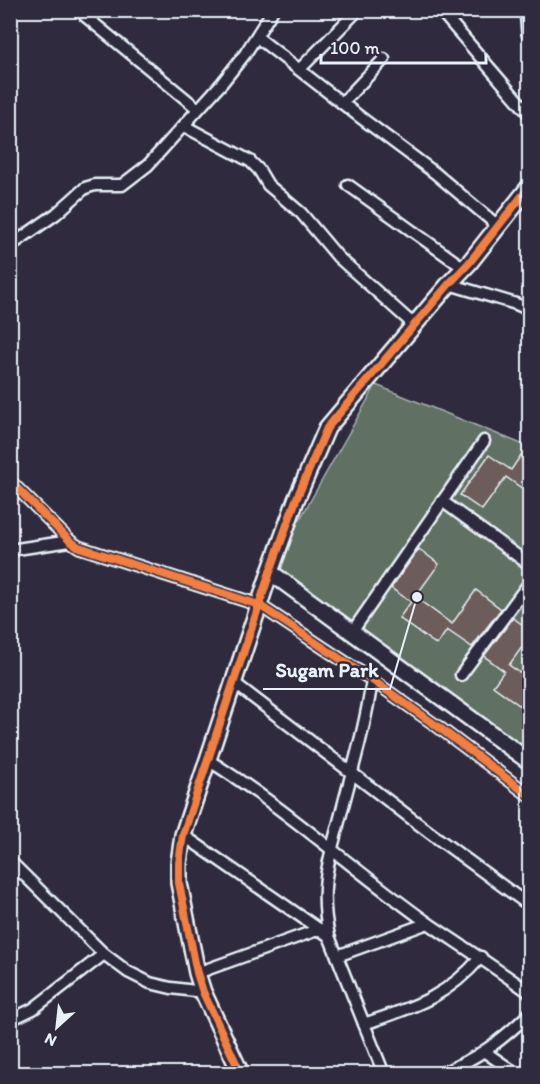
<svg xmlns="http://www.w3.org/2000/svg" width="540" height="1084" font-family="Itim,sans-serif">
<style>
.green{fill:#616f64;stroke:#a4b0ae;stroke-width:1.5}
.building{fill:#6d5d5a;stroke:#e8f1f8;stroke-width:1.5}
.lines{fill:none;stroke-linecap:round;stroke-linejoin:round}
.street-casing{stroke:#e8f1f8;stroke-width:15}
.secondary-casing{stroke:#e8f1f8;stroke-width:20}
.street{stroke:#2f2a3d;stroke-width:10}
.secondary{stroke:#2f2a3d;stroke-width:15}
.cycleway-casing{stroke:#2f2a3d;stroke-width:11}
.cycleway{stroke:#f27e40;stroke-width:8}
.leader{fill:none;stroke:#e8f1f8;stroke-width:2}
.callout-dot{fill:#e8f1f8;stroke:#2f2a3d;stroke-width:2}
.callout-label{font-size:20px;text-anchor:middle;font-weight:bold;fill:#e8f1f8;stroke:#2f2a3d;stroke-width:5;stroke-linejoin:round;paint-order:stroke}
</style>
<rect width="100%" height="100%" fill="#2f2a3d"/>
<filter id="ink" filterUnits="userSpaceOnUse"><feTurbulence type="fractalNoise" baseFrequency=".0167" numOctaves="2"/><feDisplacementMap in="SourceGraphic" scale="12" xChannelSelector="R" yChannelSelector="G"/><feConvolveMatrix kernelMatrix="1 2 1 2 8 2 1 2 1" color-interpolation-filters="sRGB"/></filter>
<g filter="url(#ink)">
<path class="green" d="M376 385 529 447V762L270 572Z"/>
<g class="building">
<path d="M489 455 511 470 521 455 530 461V494L506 477 482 510 460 495Z"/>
<path d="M419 549 439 564 415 597 452 624 476 590 501 609 472 647 447 630 437 645 399 618 411 602 391 588Z"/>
<path d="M513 618 530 630V636L509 665 530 680V713L493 686 504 671 484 656Z"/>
</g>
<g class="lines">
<defs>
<g id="street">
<path d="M440 10 530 115"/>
<path d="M85 16 198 109"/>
<path d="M257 37 360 117 435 173 498 226"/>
<path d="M300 69 358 10"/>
<path d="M342 103 384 59"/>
<path d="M184 126 250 161 259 170 268 185 301 213 338 257 414 325"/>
<path d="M348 185 464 268"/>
<path d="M10 246 56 214 85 188 95 185H122L148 165 222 83 245 54 273 10"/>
<path d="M449 284 516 304 530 310"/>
<path d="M10 481 70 541 79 547 259 605 372 680 437 726 530 796"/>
<path d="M442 501 530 565"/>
<path d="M10 550 70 541"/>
<path d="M352 632 484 441"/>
<path d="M461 675 530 582"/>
<path d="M372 680C366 724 353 767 342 810 330 858 318 884 329 936L384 1074"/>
<path d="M233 682 429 832 530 906"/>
<path d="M208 760C286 808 353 870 428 923 462 946 496 968 530 993"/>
<path d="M183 835 329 936"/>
<path d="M10 861 104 954 128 972 150 983 171 988 203 992"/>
<path d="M337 956 428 923"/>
<path d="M197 973 320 929"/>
<path d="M10 1020 33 1009 104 954"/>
<path d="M364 1024C413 1007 446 998 481 957"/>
<path d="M485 1052 517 1074"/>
<path d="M440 1074C478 1058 500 1042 530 1013"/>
</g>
<g id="secondary">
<path d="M528 10 530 34"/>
<path d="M270 572 530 762"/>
<path d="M241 1074 203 992 197 973 179 883V863L183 835 270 572 296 500 327 428 449 284 469 263 530 186"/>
</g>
</defs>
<use href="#street" class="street-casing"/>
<use href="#secondary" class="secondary-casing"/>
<use href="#street" class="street"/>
<use href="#secondary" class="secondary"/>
<defs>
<g id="cycleway">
<path d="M10 481 70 541 79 547 259 605 372 680 437 726 530 796"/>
<path d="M241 1074 203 992 197 973 179 883V863L183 835 270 572 296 500 327 428 449 284 469 263 530 186"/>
</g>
</defs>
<use href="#cycleway" class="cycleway-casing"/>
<use href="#cycleway" class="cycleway"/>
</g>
</g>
<path class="leader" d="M417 597L390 689H263"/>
<circle class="callout-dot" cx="417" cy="597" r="6"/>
<g class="callout-label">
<text x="327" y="677">Sugam Park</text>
</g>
<rect width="540" height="1084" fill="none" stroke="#2f2a3d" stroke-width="36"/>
<rect x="18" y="18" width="504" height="1048" fill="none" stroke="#e8f1f8" stroke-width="2" filter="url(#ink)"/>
<g transform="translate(57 1027) rotate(207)" stroke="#2f2a3d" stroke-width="4.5" paint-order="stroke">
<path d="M0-4.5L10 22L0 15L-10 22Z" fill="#e8f1f8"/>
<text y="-9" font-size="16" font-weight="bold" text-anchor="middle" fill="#e8f1f8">N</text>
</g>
<path d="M321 54v9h165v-9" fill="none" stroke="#e8f1f8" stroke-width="3"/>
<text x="330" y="54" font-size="18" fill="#e8f1f8" stroke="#2f2a3d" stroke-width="4.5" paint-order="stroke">100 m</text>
</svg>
